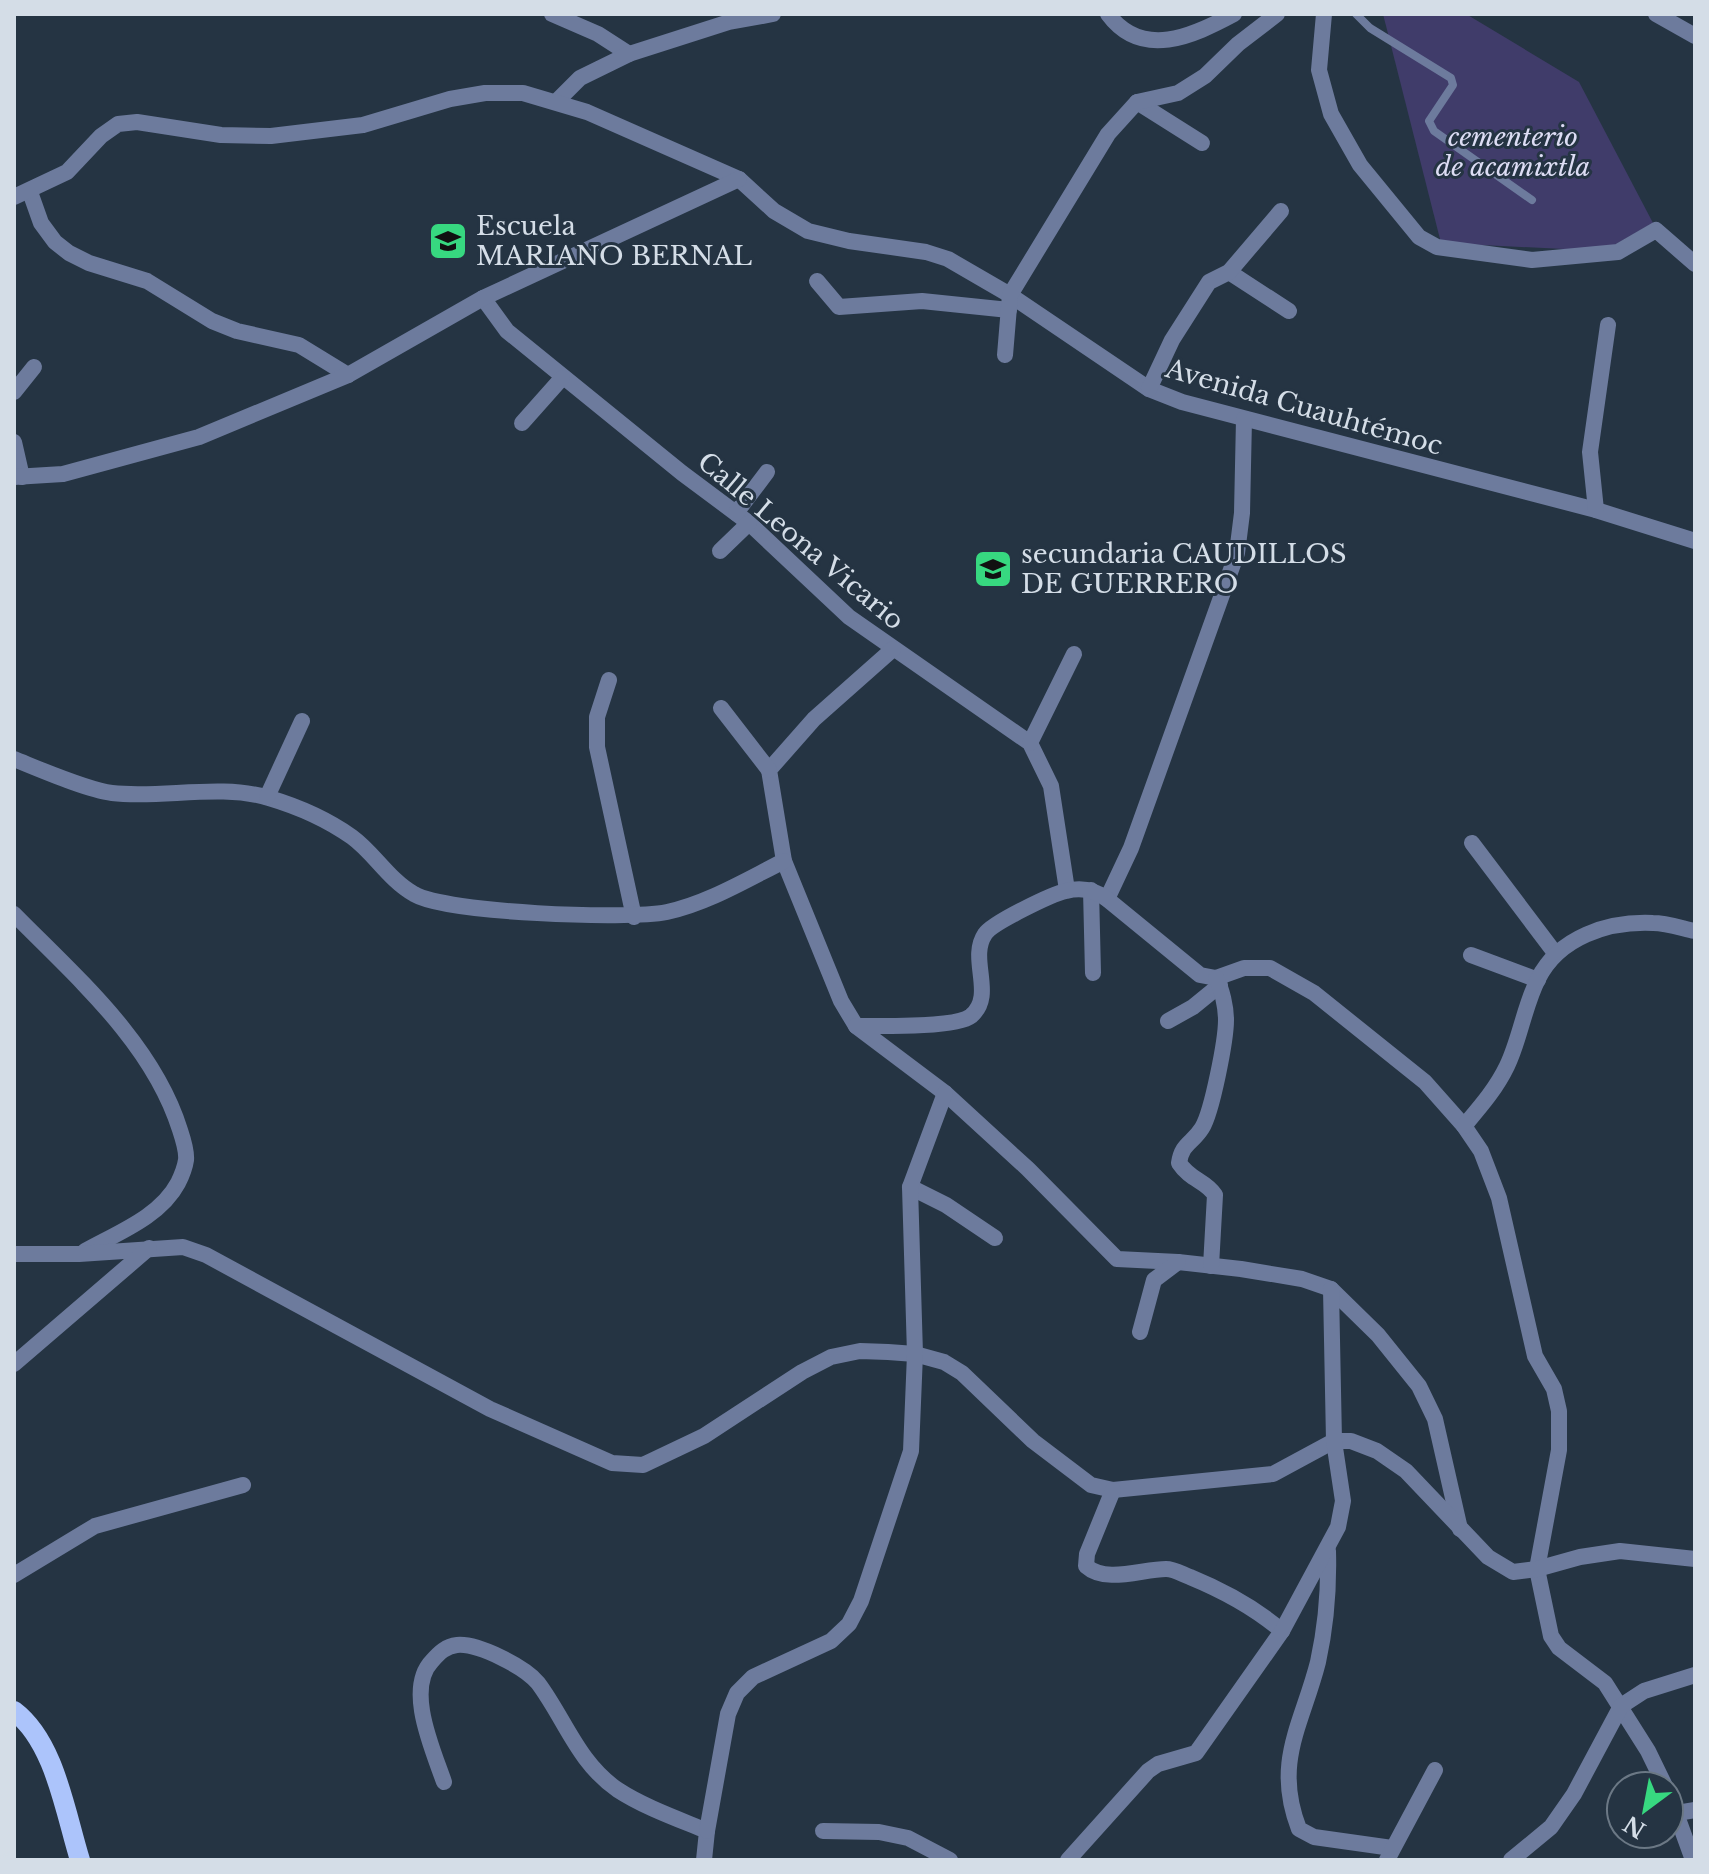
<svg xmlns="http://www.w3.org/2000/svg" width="1709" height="1874" font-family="'Libre Baskerville',serif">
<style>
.green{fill:#403c6a}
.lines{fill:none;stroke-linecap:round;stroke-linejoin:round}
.lane{stroke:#6d7b9d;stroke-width:8}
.street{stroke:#6d7b9d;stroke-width:16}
.primary{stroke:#acc4fb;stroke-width:20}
.labels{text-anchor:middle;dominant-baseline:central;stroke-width:6;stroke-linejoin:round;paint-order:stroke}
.park-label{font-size:26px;font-style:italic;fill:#ddddf4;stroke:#253443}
.poi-label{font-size:26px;fill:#d4dde7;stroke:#253443;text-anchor:start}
.street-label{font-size:26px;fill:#d4dde7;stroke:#253443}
</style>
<rect width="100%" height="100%" fill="#253443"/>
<path class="green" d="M1383 14H1466L1579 82 1653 223 1604 251 1441 243Z"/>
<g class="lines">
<path class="lane" d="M1356 14 1370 28 1451 78 1453 85 1429 121 1434 131 1532 200"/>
<g class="street">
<path d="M552 14 598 34 629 54"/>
<path d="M1108 14C1142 60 1193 36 1234 14"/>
<path d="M1324 14 1319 70 1331 114 1360 165 1419 237 1437 247 1532 260 1618 252 1656 230 1695 264"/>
<path d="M1656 14 1695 36"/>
<path d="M557 101 580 78 629 54 729 22 773 14"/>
<path d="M1137 102 1202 143"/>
<path d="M30 192 41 223 55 242 69 253 89 263 147 281 212 321 237 331 299 345 348 375"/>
<path d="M14 197 67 172 101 136 118 124 137 122 221 135 271 136 363 125 450 99 485 93H523L587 112 739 179 774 211 808 231 849 241 926 252 948 259 1010 295 1149 389 1182 402 1596 510 1695 541"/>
<path d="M1229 272 1289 311"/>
<path d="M817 281 839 307 922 301 1009 310"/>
<path d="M483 298 507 331 682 473 749 523 849 617 1030 743 1051 786 1067 890"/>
<path d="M1005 355 1010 295 1108 134 1137 102 1178 93 1205 76 1238 44 1277 14"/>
<path d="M1149 389 1172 340 1209 282 1229 272 1281 211"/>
<path d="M14 392 34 367"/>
<path d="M522 423 562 378"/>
<path d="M14 442 22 477"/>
<path d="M14 477 63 474 199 437 348 375 483 298 739 179"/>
<path d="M1596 510 1590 452 1608 325"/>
<path d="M736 513 767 472"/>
<path d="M720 551 749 523"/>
<path d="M893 649 814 719 769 770 784 861 841 1001 856 1026 945 1093 1028 1169 1117 1259 1178 1262 1241 1269 1302 1279 1331 1289 1378 1335 1419 1386 1435 1419 1460 1529"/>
<path d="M609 680 597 717V747L634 917"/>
<path d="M721 708 769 770"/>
<path d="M1030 743 1074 654"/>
<path d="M14 759C39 769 87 790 112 793 162 799 219 783 269 798 296 806 328 820 352 837 374 853 389 880 414 894 446 913 627 920 667 912 708 903 746 880 784 861"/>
<path d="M267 797 302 721"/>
<path d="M1472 843 1555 953"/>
<path d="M1091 890 1093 973"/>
<path d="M1107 899 1131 848 1237 553 1242 513 1244 419"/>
<path d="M14 914C76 977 153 1043 180 1130 183 1139 187 1151 186 1160 185 1167 181 1177 178 1183 160 1217 117 1233 85 1251"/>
<path d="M1471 955 1538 980"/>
<path d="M1168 1021 1193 1007 1220 985"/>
<path d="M856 1026C878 1026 956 1028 971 1016 996 995 968 959 985 934 992 923 1052 894 1066 891 1081 887 1095 890 1107 899L1200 975 1216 978 1244 968H1270L1314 993 1425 1082 1464 1126 1481 1151 1499 1198 1535 1356 1554 1389 1559 1411V1450L1537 1569 1551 1636 1559 1648 1605 1683 1648 1751 1665 1786"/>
<path d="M1464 1126C1480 1107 1496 1089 1507 1066 1520 1039 1524 1007 1538 979 1559 937 1608 921 1653 923 1666 923 1681 928 1695 931"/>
<path d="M910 1187 946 1205 995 1238"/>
<path d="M14 1254H79L183 1247 206 1255 490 1409 612 1463 643 1465 704 1436 802 1372 831 1357 860 1351 888 1352 915 1354 944 1362 962 1373 1033 1441 1091 1485 1113 1490 1273 1474 1334 1441H1351L1377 1451 1406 1471 1488 1557 1513 1572 1537 1569 1580 1557 1620 1551 1695 1559"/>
<path d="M1211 1266 1215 1195C1205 1180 1191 1181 1179 1163 1182 1143 1192 1144 1202 1128 1212 1112 1226 1040 1226 1020 1226 1007 1222 989 1216 978"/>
<path d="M1140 1332 1154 1280 1178 1262"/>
<path d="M14 1364 149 1248"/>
<path d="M1113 1490 1087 1554 1086 1566C1106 1584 1142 1569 1166 1569 1174 1569 1182 1574 1190 1577 1224 1591 1254 1607 1282 1631"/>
<path d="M1328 1551C1329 1588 1326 1626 1318 1662 1302 1725 1273 1762 1299 1829L1314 1837 1392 1848"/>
<path d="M14 1575 95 1526 243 1485"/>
<path d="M444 1782C433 1750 405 1689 432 1661 439 1653 446 1646 457 1645 478 1643 525 1667 538 1683 565 1719 578 1763 618 1790 644 1807 678 1819 707 1831L704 1860"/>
<path d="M1669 1794 1693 1860"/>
<path d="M1677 1813 1695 1810"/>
<path d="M707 1831 728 1714 737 1693 753 1677 831 1641 849 1624 861 1601 911 1451 915 1354 910 1187 945 1093"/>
<path d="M823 1831 879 1832 908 1838 950 1860"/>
<path d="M1068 1860 1148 1771 1158 1764 1196 1753 1282 1631 1338 1527 1343 1501 1334 1441 1331 1289"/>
<path d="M1387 1860 1435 1770"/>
<path d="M1511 1860 1551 1827 1574 1794 1621 1706 1644 1691 1695 1675"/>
</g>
<path class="primary" d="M14 1711C55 1742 65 1812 80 1860"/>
</g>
<defs>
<symbol id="school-square" viewBox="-11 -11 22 22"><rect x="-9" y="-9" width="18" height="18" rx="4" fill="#37d880" stroke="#253443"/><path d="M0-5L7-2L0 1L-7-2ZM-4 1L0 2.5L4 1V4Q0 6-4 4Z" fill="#111"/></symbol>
</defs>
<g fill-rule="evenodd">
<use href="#school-square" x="426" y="219" width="44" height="44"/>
<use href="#school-square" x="971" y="547" width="44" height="44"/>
</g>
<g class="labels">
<g class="park-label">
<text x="1513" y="137">cementerio<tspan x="1513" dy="30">de acamixtla</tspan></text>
</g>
<g class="poi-label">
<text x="476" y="226">Escuela<tspan x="476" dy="30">MARIANO BERNAL</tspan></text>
<text x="1021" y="554">secundaria CAUDILLOS<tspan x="1021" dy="30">DE GUERRERO</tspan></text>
</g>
<g class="street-label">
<text transform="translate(1304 407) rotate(16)">Avenida Cuauhtémoc</text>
<text transform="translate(801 541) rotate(40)">Calle Leona Vicario</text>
</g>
</g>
<rect width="1709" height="1874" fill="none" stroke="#d4dde7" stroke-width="32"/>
<g transform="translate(1645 1810) rotate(212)"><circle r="38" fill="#253443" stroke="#6b7885" stroke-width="2"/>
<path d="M0-6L14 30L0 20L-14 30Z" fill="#37d880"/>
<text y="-12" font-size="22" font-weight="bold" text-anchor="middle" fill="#d4dde7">N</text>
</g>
</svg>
